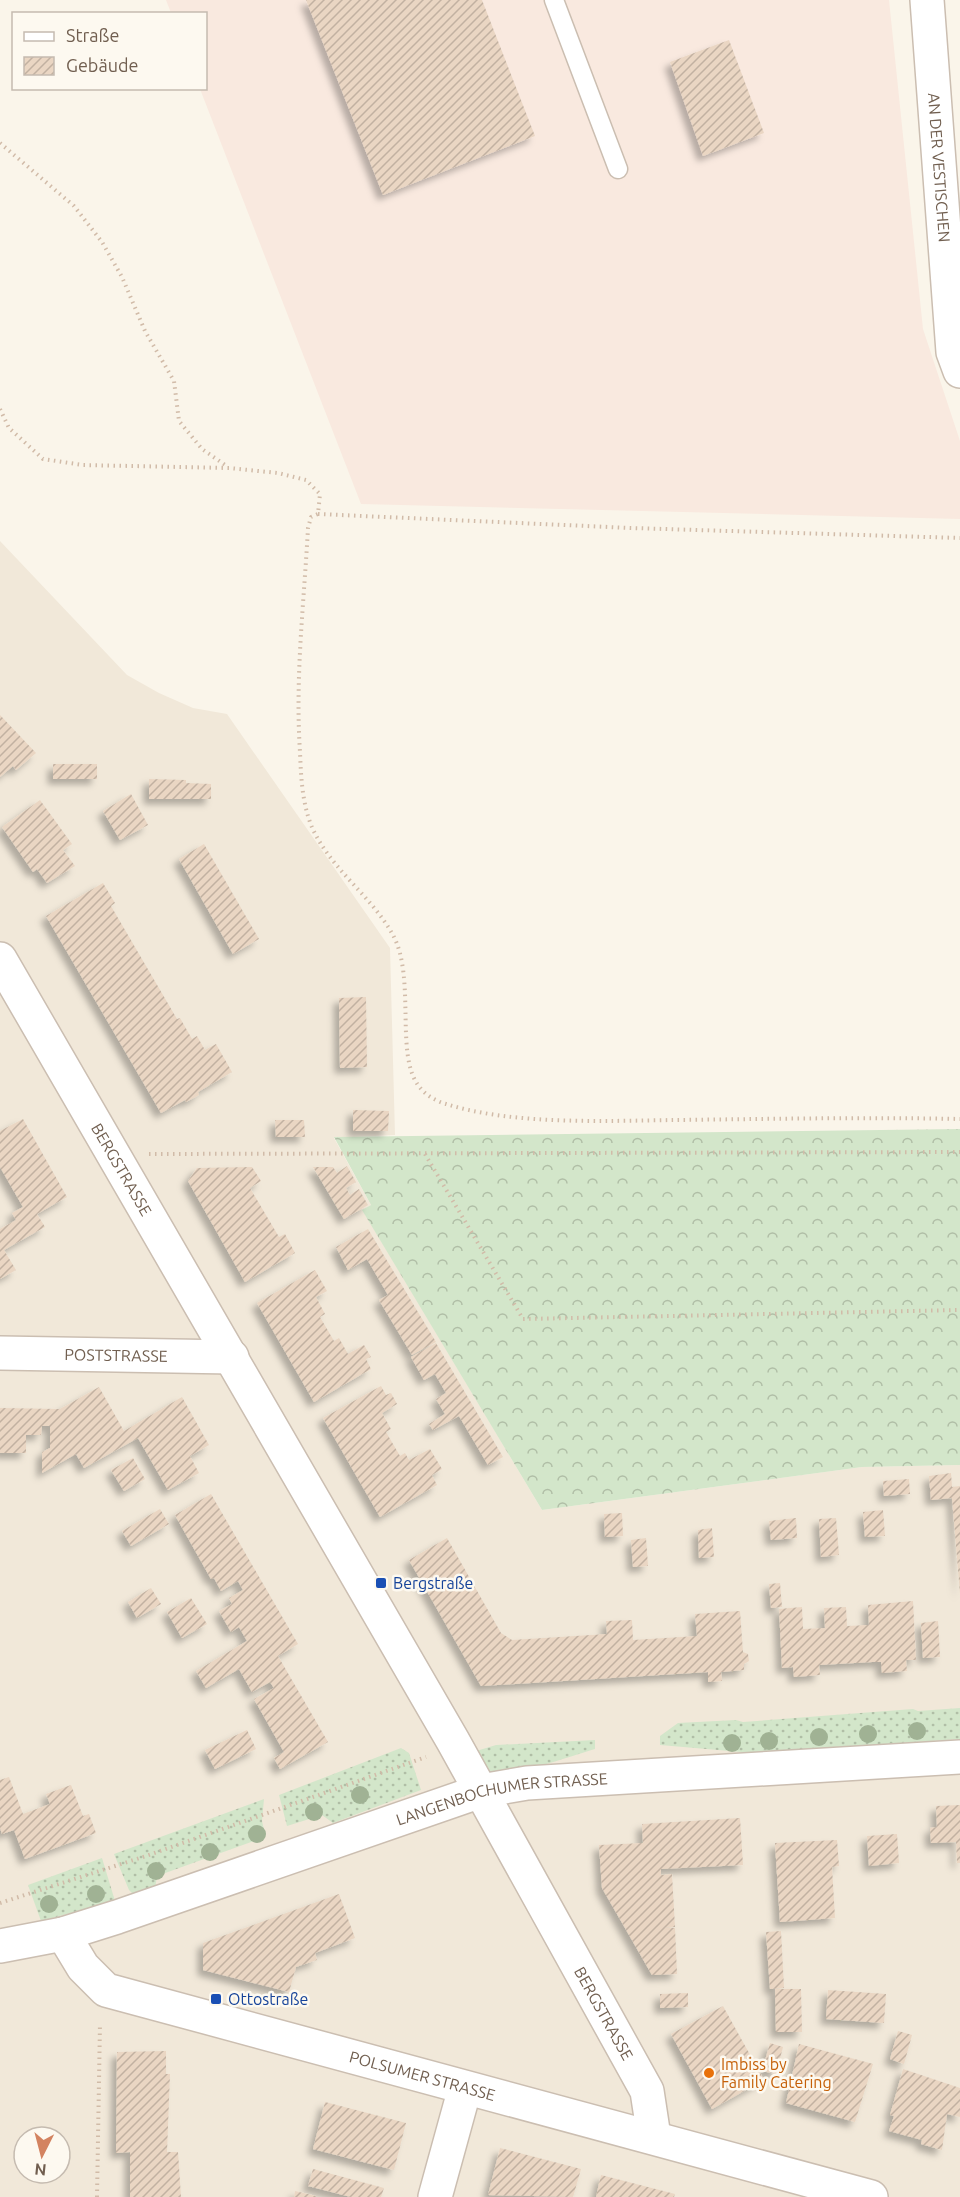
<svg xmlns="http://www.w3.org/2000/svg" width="960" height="2197" font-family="Ubuntu,sans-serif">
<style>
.residential{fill:#f1e8d9;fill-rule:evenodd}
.commercial{fill:#f9e9df}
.grass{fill:url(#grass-dots)}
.forest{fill:url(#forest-crowns)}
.building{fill:url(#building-hatch);filter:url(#shadow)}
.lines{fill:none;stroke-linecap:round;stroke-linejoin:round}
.service-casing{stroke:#cbbeb1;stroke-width:21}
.minor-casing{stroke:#cbbeb1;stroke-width:36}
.tertiary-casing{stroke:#cbbeb1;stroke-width:36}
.path{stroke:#d1bba8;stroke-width:4;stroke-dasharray:1.5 4.5;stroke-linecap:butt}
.service{stroke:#fff;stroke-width:18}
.minor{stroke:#fff;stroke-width:33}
.tertiary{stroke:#fff;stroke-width:33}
.tree{fill:#a0b294}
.transit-dot{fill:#1a4fb4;stroke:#fdf9f0;stroke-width:2}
.food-dot{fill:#e8710a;stroke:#fdf9f0;stroke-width:2}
.labels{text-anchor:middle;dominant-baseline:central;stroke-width:5;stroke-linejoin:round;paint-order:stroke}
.street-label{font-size:16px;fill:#715f50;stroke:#fdf9f0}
.transit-label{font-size:16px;fill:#164399;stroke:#fdf9f0;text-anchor:start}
.food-label{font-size:16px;fill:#c56008;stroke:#fdf9f0;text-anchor:start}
</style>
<defs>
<pattern id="grass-dots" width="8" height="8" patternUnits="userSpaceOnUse" patternTransform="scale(1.5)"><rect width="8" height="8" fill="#d3e6ca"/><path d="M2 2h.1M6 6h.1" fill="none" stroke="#b0bea6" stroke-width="1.8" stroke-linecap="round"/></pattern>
<pattern id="forest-crowns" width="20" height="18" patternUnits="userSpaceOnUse" patternTransform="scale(1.5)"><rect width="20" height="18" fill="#d3e6ca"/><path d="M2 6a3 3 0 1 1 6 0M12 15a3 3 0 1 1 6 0" fill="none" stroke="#b0bea6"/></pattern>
<pattern id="building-hatch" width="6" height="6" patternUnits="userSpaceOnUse" patternTransform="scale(1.5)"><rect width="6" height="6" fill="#ead6c3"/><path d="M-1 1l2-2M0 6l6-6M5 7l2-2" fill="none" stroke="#c2b1a1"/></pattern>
<filter id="shadow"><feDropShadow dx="-5.5" dy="5.5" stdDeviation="3" flood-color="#0004"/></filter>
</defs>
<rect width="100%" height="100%" fill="#faf5ea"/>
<path class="residential" d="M0 541 127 675 159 693 193 708 227 714 390 948 395 1135 334 1138 371 1205 363 1211 542 1510 862 1467 960 1465V2197H0ZM24 2137H60V2173H24Z"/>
<path class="commercial" d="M166 0H889L923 329 960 441V519L361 504 200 89 206 88V14L171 13Z"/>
<g class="grass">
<path d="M960 1708V1739L753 1753 660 1745V1736L678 1723 736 1720 743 1722 913 1709 918 1711Z"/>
<path d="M595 1740V1749C574 1755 511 1778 492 1772 482 1768 478 1760 473 1752L496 1745Z"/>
<path d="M401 1748 409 1753 421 1790 333 1823 322 1815 287 1826 279 1795Z"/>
<path d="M264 1799 262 1821 265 1834 257 1840 157 1876 155 1889 134 1895 129 1890 114 1854Z"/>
<path d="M102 1858 115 1901 41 1921 28 1885Z"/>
</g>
<path class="forest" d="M960 1129V1465L862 1467 542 1510 362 1210 371 1205 334 1137Z"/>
<g class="building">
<path d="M306 0H482L535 136 383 195Z"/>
<path d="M729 40 764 133 703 156 670 62Z"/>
<path d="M0 715 36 753 16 770 13 766 0 777Z"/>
<rect x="53" y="764" width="44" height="15"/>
<path d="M149 779 186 780V783L211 784V799H149Z"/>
<path d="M131 794 148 825 120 840 103 811Z"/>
<path d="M40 800 72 844 63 850 75 866 47 883 37 869 33 872 2 827Z"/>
<path d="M204 844 259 939 233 954 179 859Z"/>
<path d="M103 883 115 903 111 906 177 1019 180 1018 192 1039 197 1036 205 1050 216 1044 232 1072 198 1092 199 1095 186 1102 185 1100 161 1113 46 916Z"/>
<path d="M366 997 367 1067 340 1068 339 998Z"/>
<path d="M353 1110 389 1111 388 1131H353Z"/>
<path d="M23 1119 67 1197 37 1214 45 1227 4 1250 16 1270 0 1279V1229L16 1220 12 1213 23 1207 0 1167V1131Z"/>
<path d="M275 1120H304L305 1137H276Z"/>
<path d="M347 1166 356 1182 346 1188 350 1195 359 1189 368 1205 344 1219 313 1167H333L337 1173Z"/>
<path d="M252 1167 261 1181 250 1188 279 1237 285 1234 295 1253 245 1282 188 1181 197 1168Z"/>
<path d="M368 1229 436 1342 412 1355 379 1300 388 1295 367 1259 348 1270 336 1247Z"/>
<path d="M315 1270 327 1291 316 1297 325 1314 320 1317 334 1341 339 1338 348 1354 364 1345 371 1357 366 1359 371 1369 314 1402 257 1303Z"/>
<path d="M436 1343 503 1457 488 1465 459 1416 433 1430 429 1424 445 1414 436 1399 446 1393 435 1374 424 1380 411 1357Z"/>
<path d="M381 1386 386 1395 391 1393 397 1404 382 1413 391 1429 386 1432 400 1456 405 1453 409 1460 430 1449 442 1469 432 1475 437 1485 380 1517 323 1418Z"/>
<path d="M99 1387 124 1431 182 1397 209 1445 190 1456 199 1473 168 1490 138 1438 84 1468 76 1454 42 1473V1452L50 1448V1426H42L41 1435H26V1453H0V1408L60 1409Z"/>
<path d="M133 1458 145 1479 124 1491 111 1470Z"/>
<path d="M951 1473 952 1487 960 1486V1594L952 1498 931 1500 929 1476Z"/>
<path d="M909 1479 910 1494 884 1496 883 1481Z"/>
<path d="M211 1494 298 1644 278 1656 328 1742 280 1769 274 1758 284 1752 254 1699 274 1688 270 1682 252 1692 239 1669 206 1688 196 1671 247 1641 239 1627 231 1632 219 1611 232 1604 229 1598 243 1590 238 1581 221 1591 214 1578 211 1579 175 1515Z"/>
<path d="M160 1509 169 1524 131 1546 122 1531Z"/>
<path d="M883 1510 885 1536 865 1537 863 1512Z"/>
<path d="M622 1513 623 1536 605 1537 604 1514Z"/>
<path d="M796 1518 797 1538 771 1540 769 1521Z"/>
<path d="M836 1518 839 1555 821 1557 819 1519Z"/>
<path d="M712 1528 714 1557 699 1558 698 1530Z"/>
<path d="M447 1538 501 1633 512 1640 607 1634 606 1621 632 1620 633 1640 697 1636 695 1614 740 1611 743 1652 748 1654 749 1661 744 1664V1670L721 1672 722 1681 708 1682V1672L481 1686 409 1560Z"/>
<path d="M646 1538 648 1566 633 1567 631 1540Z"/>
<path d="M780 1583 782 1607 771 1608 769 1584Z"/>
<path d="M151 1588 161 1604 137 1618 128 1602Z"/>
<path d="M191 1598 207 1624 182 1638 167 1612Z"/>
<path d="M913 1601 916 1660H906L907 1671 882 1673 881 1662H872L819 1665 820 1675 794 1677 793 1667 782 1668 779 1609 802 1607 803 1629 825 1628 824 1608 846 1607 847 1626 869 1625 868 1605Z"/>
<path d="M938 1621 940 1657 923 1658 921 1623Z"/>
<path d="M247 1730 256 1749 215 1769 205 1750Z"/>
<path d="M9 1777 23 1814 50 1804 46 1794 71 1785 83 1816 89 1814 96 1833 25 1859 14 1830 2 1834 0 1828V1780Z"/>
<path d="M960 1805V1863H957L956 1842 931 1843 930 1828 937 1827 936 1806Z"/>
<path d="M740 1818 743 1865 661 1869V1875L672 1874 675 1927 663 1928H675L677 1974 652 1975 602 1888 599 1845 643 1843 642 1824Z"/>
<path d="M897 1834 899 1863 869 1866 867 1836Z"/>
<path d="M837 1840 839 1866 832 1867 835 1918 780 1922 775 1843Z"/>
<path d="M339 1894 355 1938 315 1953 317 1960 296 1967 289 1992 203 1970V1943Z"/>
<path d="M781 1931 784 1988 770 1989 766 1932Z"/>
<path d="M775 1989H801L802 2032H776Z"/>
<path d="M828 1990 886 1994 884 2023 826 2019Z"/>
<path d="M688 1993V2007L660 2008V1994Z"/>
<path d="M723 2006 764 2080 712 2109 671 2034Z"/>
<path d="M898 2031 912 2035 904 2064 890 2059Z"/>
<path d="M770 2043 783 2047 776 2074 762 2071Z"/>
<path d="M799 2044 873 2064 855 2122 786 2103Z"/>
<path d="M166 2051V2074H170L167 2152H178L181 2197H130V2152L116 2153 117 2052Z"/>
<path d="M903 2069 960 2088V2117L947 2114 942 2150 921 2144 922 2140 889 2131 894 2116 890 2115Z"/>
<path d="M325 2102 406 2123 394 2170 313 2149Z"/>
<path d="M500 2148 581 2169 573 2197 488 2195Z"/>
<path d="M313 2169 384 2188 381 2197H351L308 2186Z"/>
<path d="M601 2175 675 2194 674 2197H596Z"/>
<path d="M295 2191 316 2196V2197H294Z"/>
</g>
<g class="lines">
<defs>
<path id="service" d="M554 0 618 169"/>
<g id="minor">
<path id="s1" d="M927 0 953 352 960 371"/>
<path id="s2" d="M0 959 453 1741 647 2091 654 2137"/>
<path id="s3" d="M0 1353 232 1357"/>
<path d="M435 2197 465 2088"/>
</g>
<g id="tertiary">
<path id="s4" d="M63 1934 83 1967 106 1990 871 2197"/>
<path id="s5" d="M0 1946 63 1934 117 1917 481 1791 527 1783 960 1757"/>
</g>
</defs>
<use href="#service" class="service-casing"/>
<use href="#minor" class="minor-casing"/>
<use href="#tertiary" class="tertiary-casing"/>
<g class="path">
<path d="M0 143 74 206 102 242 122 277 145 331 174 381 179 421 202 449 228 467"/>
<path d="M0 409 9 428 43 459 83 465 229 468 278 473 306 480 320 494 318 514 311 517 308 528C304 603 295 677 300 752 301 777 302 801 311 825 329 868 371 895 393 935 416 978 395 1053 418 1085 424 1094 435 1101 446 1104 513 1125 603 1121 674 1120 769 1119 864 1117 960 1119"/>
<path d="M318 514 631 528 960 538"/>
<path d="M149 1154 960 1152"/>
<path d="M425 1154 523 1319 960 1310"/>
<path d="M0 1903 146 1856 426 1757"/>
<path d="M97 2197 100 2023"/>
</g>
<use href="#service" class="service"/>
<use href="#minor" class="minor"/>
<use href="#tertiary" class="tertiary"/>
</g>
<g class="tree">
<circle cx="917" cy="1731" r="9"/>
<circle cx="868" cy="1734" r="9"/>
<circle cx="819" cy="1737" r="9"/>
<circle cx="769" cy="1741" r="9"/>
<circle cx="732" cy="1743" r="9"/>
<circle cx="360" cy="1795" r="9"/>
<circle cx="314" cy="1812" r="9"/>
<circle cx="257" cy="1834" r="9"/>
<circle cx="210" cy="1852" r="9"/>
<circle cx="156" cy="1871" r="9"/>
<circle cx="96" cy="1894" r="9"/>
<circle cx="49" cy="1904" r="9"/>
</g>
<g class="transit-dot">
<rect x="375" y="1577" width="12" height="12" rx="3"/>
<rect x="210" y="1993" width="12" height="12" rx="3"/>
</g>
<circle class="food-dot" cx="709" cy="2073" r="6"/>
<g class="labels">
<g class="street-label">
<text stroke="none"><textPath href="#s1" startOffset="168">AN DER VESTISCHEN</textPath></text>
<text stroke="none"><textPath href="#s2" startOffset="243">BERGSTRASSE</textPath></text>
<text stroke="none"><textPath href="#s3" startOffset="116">POSTSTRASSE</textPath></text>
<text stroke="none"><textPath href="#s5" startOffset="525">LANGENBOCHUMER STRASSE</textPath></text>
<text stroke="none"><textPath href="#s2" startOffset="1215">BERGSTRASSE</textPath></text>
<text stroke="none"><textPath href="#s4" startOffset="399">POLSUMER STRASSE</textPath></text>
</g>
<g class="transit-label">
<text x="393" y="1583">Bergstraße</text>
<text x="228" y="1999">Ottostraße</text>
</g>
<g class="food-label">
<text x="721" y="2064">Imbiss by<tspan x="721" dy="18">Family Catering</tspan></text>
</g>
</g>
<rect x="12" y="12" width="195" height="78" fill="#fdf9f0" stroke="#c5bbb0" stroke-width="1.5"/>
<rect x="24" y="32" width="30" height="9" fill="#ffffff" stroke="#c5bbb0" stroke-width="1.5"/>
<text x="66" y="42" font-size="18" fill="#715f50">Straße</text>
<rect x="24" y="57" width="30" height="18" fill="url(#building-hatch)" stroke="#c5bbb0" stroke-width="1.5"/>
<text x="66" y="72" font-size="18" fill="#715f50">Gebäude</text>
<g transform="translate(42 2155) rotate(186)"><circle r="28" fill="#fdf9f0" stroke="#c5bbb0" stroke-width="1.5"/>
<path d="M0-4.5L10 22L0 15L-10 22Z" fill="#d38360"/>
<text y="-9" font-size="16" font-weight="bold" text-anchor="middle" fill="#715f50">N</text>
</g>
</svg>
